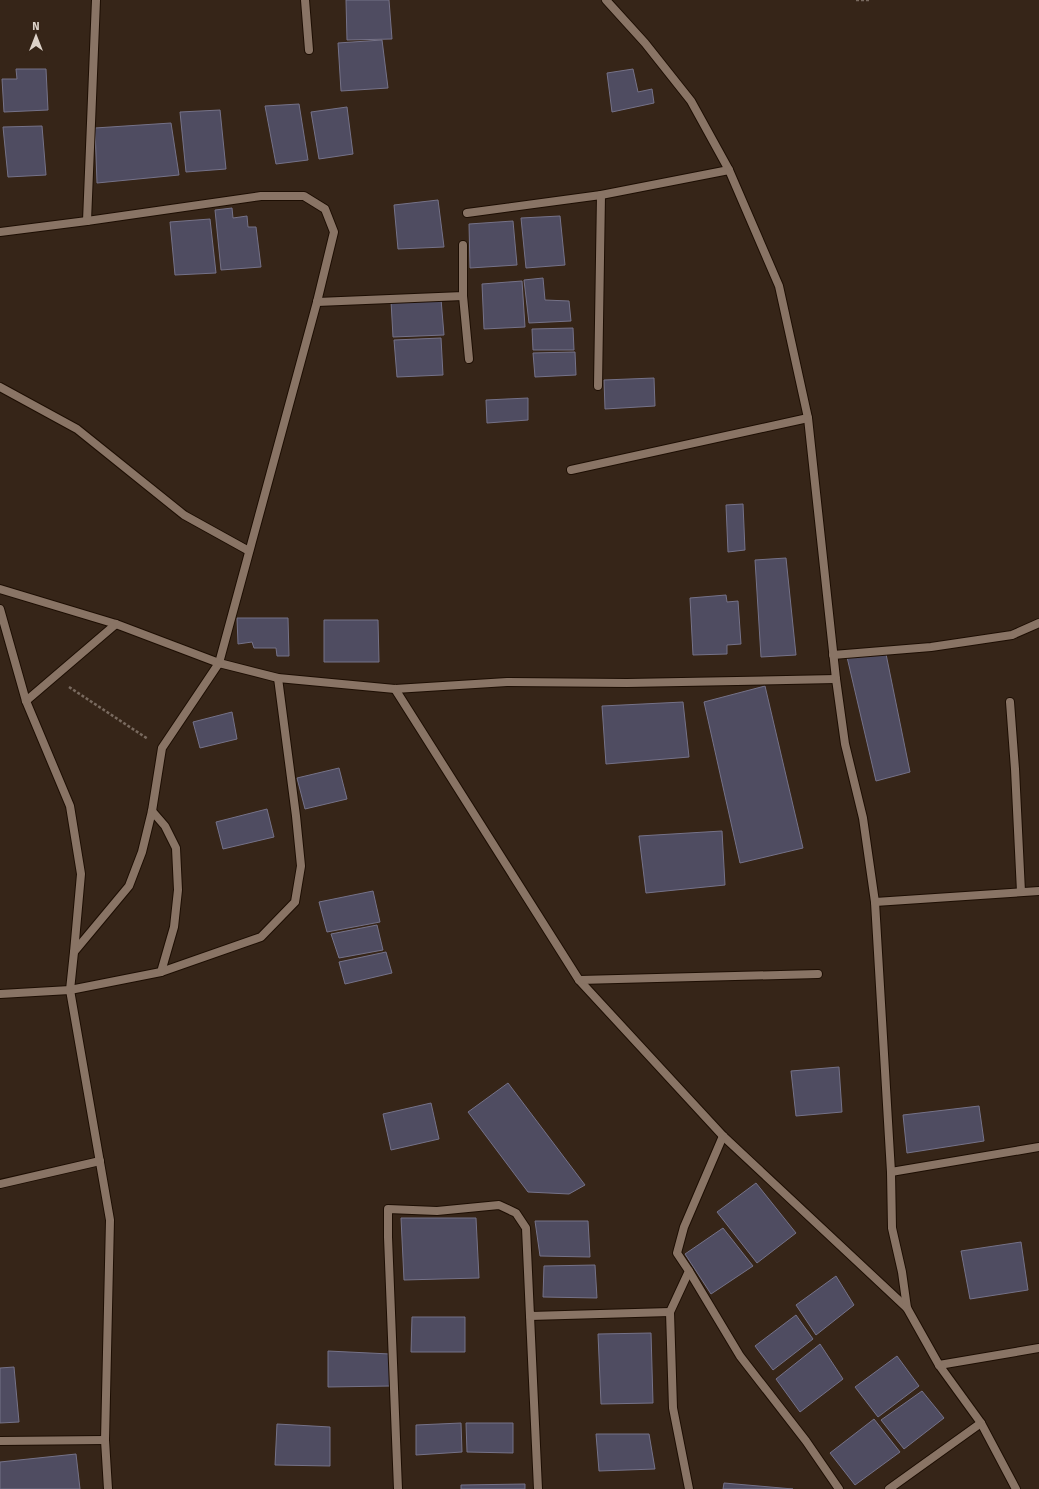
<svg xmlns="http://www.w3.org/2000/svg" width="1039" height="1489" font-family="'Fira Sans',sans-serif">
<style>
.building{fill:#4f4c61;stroke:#757288}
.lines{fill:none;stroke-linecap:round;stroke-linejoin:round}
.minor-casing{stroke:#1d0e03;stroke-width:10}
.tertiary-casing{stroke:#1d0e03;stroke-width:10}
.path{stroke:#796a5f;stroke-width:2.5;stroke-dasharray:3 2;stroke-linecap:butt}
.minor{stroke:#897465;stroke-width:8}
.tertiary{stroke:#897465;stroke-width:8}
</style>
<rect width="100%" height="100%" fill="#362518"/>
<g class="building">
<path d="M346 0H389L392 39 347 40Z"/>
<path d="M382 40 388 88 341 91 338 43Z"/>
<path d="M16 69H46L48 110 4 112 2 79H17Z"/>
<path d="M633 69 638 92 652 89 654 103 612 112 607 73Z"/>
<path d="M299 104 308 160 276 164 265 106Z"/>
<path d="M347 107 353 154 319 159 311 112Z"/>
<path d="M220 110 226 169 186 172 180 112Z"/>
<path d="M171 123 179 175 97 183 95 128Z"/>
<path d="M42 126 46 175 8 177 3 127Z"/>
<path d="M438 200 444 247 398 249 394 205Z"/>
<path d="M232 208 233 218 247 216 248 227H256L261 267 221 270 215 210Z"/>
<path d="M560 216 565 265 526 268 521 218Z"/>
<path d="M210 219 216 273 175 275 170 222Z"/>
<path d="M513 221 517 265 470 268 469 224Z"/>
<path d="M543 278 545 300 569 301 571 321 529 323 524 280Z"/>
<path d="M522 281 525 327 484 329 482 284Z"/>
<path d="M441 299 444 335 393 337 391 301Z"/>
<path d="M573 328 574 350H533L532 329Z"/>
<path d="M441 338 443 375 397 377 394 340Z"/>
<path d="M575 352 576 375 535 377 533 353Z"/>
<path d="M654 378 655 406 605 409 604 380Z"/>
<path d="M528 398V420L487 423 486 400Z"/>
<path d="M743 504 745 550 728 552 726 505Z"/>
<path d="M786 558 796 655 761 657 755 560Z"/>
<path d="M726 595 727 602 738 601 741 644 727 645V654L693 655 690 598Z"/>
<path d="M237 618H288L289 656H277L276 648H254L252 642 238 644Z"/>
<path d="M324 620H378L379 662H324Z"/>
<path d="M886 654 910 772 876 781 847 657Z"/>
<path d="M765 686 803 848 740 863 704 702Z"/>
<path d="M683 702 689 757 606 764 602 706Z"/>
<path d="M232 712 237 739 200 748 193 722Z"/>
<path d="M339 768 347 799 305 809 297 778Z"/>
<path d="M267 809 274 837 223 849 216 822Z"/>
<path d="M722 831 725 885 646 893 639 836Z"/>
<path d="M373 891 380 922 327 932 319 902Z"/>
<path d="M377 925 383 950 339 958 331 934Z"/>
<path d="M386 952 392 973 345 984 339 962Z"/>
<path d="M839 1067 842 1112 796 1116 791 1071Z"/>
<path d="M508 1083 585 1185 569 1194 528 1192 468 1112Z"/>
<path d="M431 1103 439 1139 391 1150 383 1114Z"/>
<path d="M979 1106 984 1141 907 1153 903 1115Z"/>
<path d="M756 1183 796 1233 757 1263 717 1212Z"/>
<path d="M401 1218H476L479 1278 404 1280Z"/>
<path d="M535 1221H588L590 1257 540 1256Z"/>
<path d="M723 1228 753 1266 711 1294 685 1254Z"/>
<path d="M1021 1242 1028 1290 970 1299 961 1251Z"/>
<path d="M595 1265 597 1298 543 1297 544 1266Z"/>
<path d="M836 1276 854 1305 816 1335 796 1305Z"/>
<path d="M796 1315 813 1339 773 1370 755 1346Z"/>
<path d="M412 1317H465V1352H411Z"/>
<path d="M651 1333 653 1403 601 1404 598 1334Z"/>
<path d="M820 1344 843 1379 800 1412 776 1379Z"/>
<path d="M328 1351 390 1354 391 1386 328 1387Z"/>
<path d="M897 1356 919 1386 878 1417 855 1387Z"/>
<path d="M14 1367 19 1422 0 1423V1368Z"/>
<path d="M922 1391 944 1418 904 1449 881 1420Z"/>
<path d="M874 1419 900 1452 855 1485 830 1453Z"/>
<path d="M461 1423 462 1452 416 1455V1425Z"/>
<path d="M466 1423H513V1453L467 1452Z"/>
<path d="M277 1424 330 1427V1466L275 1465Z"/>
<path d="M596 1434H649L655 1469 599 1471Z"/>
<path d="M76 1454 80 1489H0V1462Z"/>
<path d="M724 1483 793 1489H723Z"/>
<path d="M525 1484V1489H461V1485Z"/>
</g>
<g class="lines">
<defs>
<g id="minor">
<path d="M305 0 309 50"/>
<path d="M467 213 601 195 729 170"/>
<path d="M87 221 96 0"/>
<path d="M0 232 87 221 261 196H304L325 209 334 232 317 302 219 663 162 748 152 811 142 852 129 886 74 952 70 990 110 1220 105 1440 108 1489"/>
<path d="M463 296 469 359"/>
<path d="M317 302 463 296V245"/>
<path d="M598 386 601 195"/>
<path d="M0 387 77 429 184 515 249 551"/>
<path d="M571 470 808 418"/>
<path d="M0 589 116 624 219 663 278 678 395 689 507 682 627 683 836 679"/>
<path d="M0 609 26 701 70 806 81 874 74 952"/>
<path d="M833 655 931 647 1012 635 1039 623"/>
<path d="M395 689 579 980 723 1136 907 1308"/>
<path d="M26 701 116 624"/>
<path d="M1010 702 1015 769 1021 892"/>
<path d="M152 811 165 826 176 848 178 890 174 927 161 972"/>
<path d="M875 902 1039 891"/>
<path d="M579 980 818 974"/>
<path d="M0 994 70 990 161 972 261 937 295 902 301 866 296 816 278 678"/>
<path d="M891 1172 1039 1147"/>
<path d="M0 1184 100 1161"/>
<path d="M689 1271 740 1356 806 1441 839 1489"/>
<path d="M530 1316 538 1489"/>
<path d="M939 1365 1039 1348"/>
<path d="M0 1441 105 1440"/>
<path d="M398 1489 388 1237V1209L437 1211 499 1205 516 1213 526 1228 530 1316 670 1312"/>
<path d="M689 1489 673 1408 670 1312 689 1271 677 1253 684 1227 723 1136"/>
<path d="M889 1489 981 1423"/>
</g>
<path id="tertiary" d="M606 0 645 43 691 101 729 170 779 286 808 418 836 679 845 744 863 818 875 902 891 1172 892 1228 902 1272 907 1308 939 1365 981 1423 1016 1489"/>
</defs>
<use href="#minor" class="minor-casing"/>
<use href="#tertiary" class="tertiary-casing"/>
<g class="path">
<path d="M856 0H871"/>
<path d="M69 687 148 739"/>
</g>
<use href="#minor" class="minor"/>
<use href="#tertiary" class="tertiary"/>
</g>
<g transform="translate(36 36)" stroke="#362518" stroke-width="3" paint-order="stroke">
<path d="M0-3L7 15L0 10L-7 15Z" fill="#ddd2c9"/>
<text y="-6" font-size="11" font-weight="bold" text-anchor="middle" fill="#ddd2c9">N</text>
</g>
</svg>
